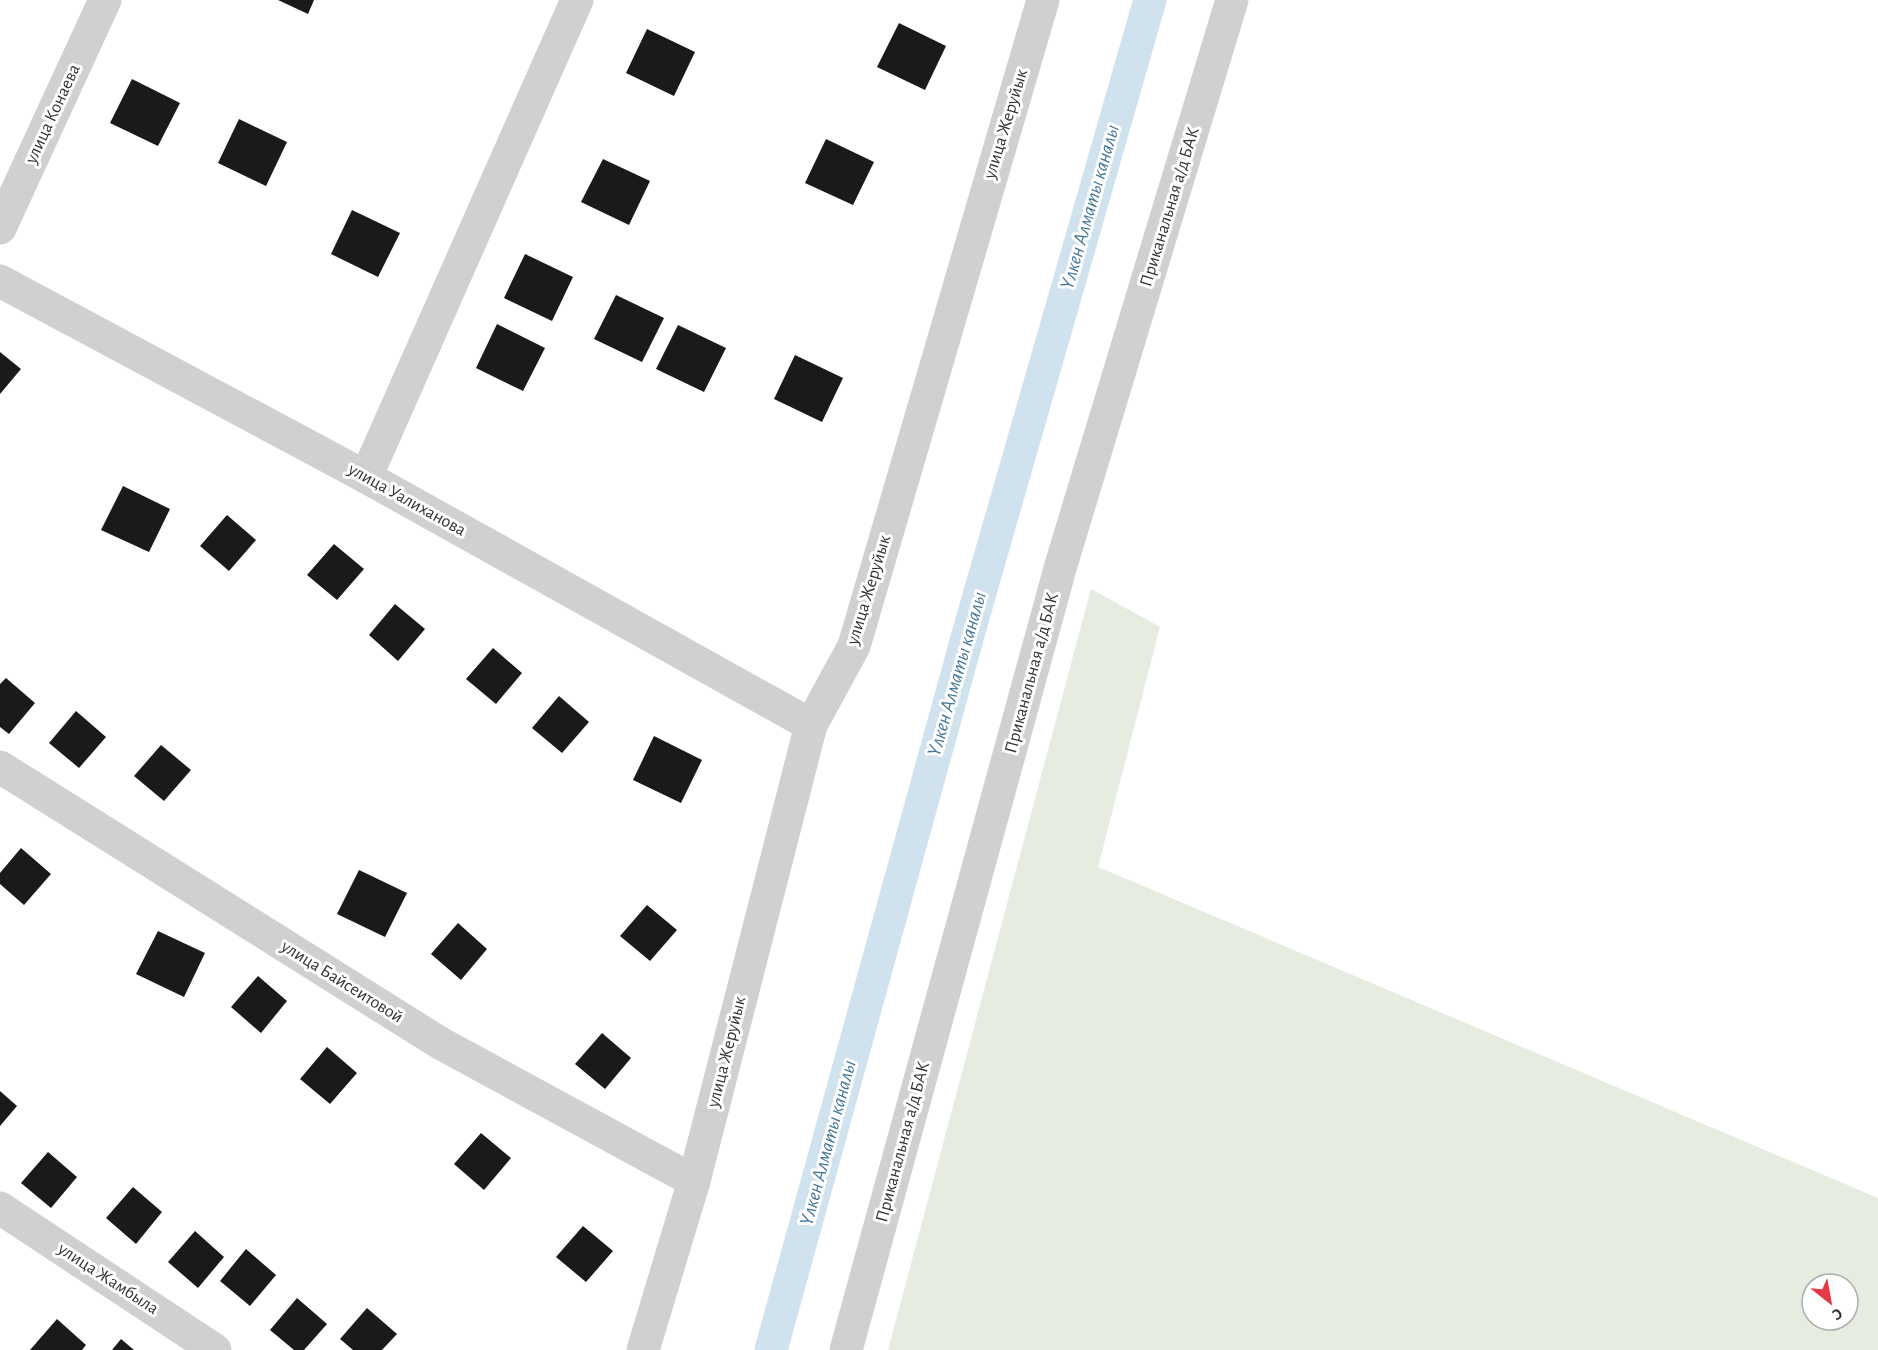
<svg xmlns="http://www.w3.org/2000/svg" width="1878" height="1350" font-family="'Alegreya Sans',sans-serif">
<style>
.green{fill:#e6ecdf;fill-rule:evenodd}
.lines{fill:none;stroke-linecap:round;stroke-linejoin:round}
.canal{stroke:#cfe2ee;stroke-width:33}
.building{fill:#1a1a1a}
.minor{stroke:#d0d0d0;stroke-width:33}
.labels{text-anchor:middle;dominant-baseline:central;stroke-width:6;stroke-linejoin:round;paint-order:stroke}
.street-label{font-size:18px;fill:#333;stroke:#fff}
.water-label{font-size:20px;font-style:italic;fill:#3f7597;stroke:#fff}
</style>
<rect width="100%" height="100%" fill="#fff"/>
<path class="green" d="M1091 589 1160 627 1098 867 1878 1198V1350H888ZM1812 1284H1848V1320H1812Z"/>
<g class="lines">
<path class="canal" d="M771 1350 971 624 1150 0"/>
</g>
<g class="building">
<path d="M278 0H314L308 14Z"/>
<path d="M899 23 946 46 925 90 877 67Z"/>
<path d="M647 29 695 52 674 96 626 73Z"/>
<path d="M132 79 180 103 158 146 110 123Z"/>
<path d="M239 119 287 142 266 186 218 163Z"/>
<path d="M826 139 874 162 853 205 805 183Z"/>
<path d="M603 159 650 181 629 225 581 202Z"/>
<path d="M352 210 400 233 378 277 331 254Z"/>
<path d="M525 254 573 277 552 321 504 298Z"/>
<path d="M616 295 664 318 642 362 594 339Z"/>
<path d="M497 324 545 348 523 391 476 368Z"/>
<path d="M678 325 726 348 704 392 656 369Z"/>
<path d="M0 352 21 369 0 394Z"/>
<path d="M795 355 843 378 822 422 774 399Z"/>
<path d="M123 486 170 509 149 552 101 530Z"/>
<path d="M227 515 256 540 229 571 200 546Z"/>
<path d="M334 544 364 569 337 600 307 575Z"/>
<path d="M395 604 425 629 398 661 369 635Z"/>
<path d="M493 648 522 673 496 704 466 679Z"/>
<path d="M6 678 35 703 9 734 0 727V684Z"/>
<path d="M559 696 589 722 562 753 532 728Z"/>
<path d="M76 711 106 737 79 768 49 743Z"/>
<path d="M654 736 702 760 681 803 633 780Z"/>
<path d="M161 745 191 770 164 801 134 776Z"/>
<path d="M21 848 51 874 24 905 0 884V873Z"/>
<path d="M359 870 407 893 385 937 337 914Z"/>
<path d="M647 905 677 930 650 961 620 936Z"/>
<path d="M458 923 487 949 461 980 431 954Z"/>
<path d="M158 931 205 953 184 997 136 974Z"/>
<path d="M258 976 287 1001 261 1033 231 1007Z"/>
<path d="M602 1033 631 1058 605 1089 575 1064Z"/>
<path d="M327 1047 357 1073 330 1104 300 1079Z"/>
<path d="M0 1091 17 1106 0 1126Z"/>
<path d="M481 1133 511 1158 484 1190 454 1164Z"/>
<path d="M48 1152 77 1177 51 1208 21 1183Z"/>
<path d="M133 1187 162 1212 136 1244 106 1218Z"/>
<path d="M583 1226 613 1251 586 1282 556 1257Z"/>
<path d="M195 1231 224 1257 198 1288 168 1262Z"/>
<path d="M246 1249 276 1275 250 1306 220 1281Z"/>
<path d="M297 1298 327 1324 304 1350H294L270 1330Z"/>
<path d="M367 1308 397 1334 382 1350H353L340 1339Z"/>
<path d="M57 1319 86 1345 82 1350H30Z"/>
<path d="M121 1339 134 1350H112Z"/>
</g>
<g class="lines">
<g class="minor">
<path d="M0 228 105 0"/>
<path d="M0 281 366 477 811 725"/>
<path d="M366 477 577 0"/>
<path d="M0 767 440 1043 694 1181"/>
<path d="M0 1208 215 1350"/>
<path d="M643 1350 694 1181 811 725 854 646 1043 0"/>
<path d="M846 1350 1061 565 1232 0"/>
</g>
</g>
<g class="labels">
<g class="street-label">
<text transform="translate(53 114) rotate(-65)">улица Конаева</text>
<text transform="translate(1006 124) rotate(-73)">улица Жеруйык</text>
<text transform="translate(1170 207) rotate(-73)">Приканальная а/д БАК</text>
<text transform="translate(407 500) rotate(29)">улица Уалиханова</text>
<text transform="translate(869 590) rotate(-73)">улица Жеруйык</text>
<text transform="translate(1032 673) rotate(-75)">Приканальная а/д БАК</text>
<text transform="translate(342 982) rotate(32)">улица Байсеитовой</text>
<text transform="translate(727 1052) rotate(-76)">улица Жеруйык</text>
<text transform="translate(903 1142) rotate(-75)">Приканальная а/д БАК</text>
<text transform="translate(108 1279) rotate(33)">улица Жамбыла</text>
</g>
<g class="water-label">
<text transform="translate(1090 207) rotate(-74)">Үлкен Алматы каналы</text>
<text transform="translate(957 674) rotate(-74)">Үлкен Алматы каналы</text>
<text transform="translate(828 1143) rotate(-75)">Үлкен Алматы каналы</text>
</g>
</g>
<g transform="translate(1830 1302) rotate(149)"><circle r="28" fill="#ffffff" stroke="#adadad" stroke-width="1.5"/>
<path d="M0-4.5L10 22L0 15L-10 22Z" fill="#e63946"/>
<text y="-9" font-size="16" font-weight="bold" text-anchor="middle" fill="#333333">С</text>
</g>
</svg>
